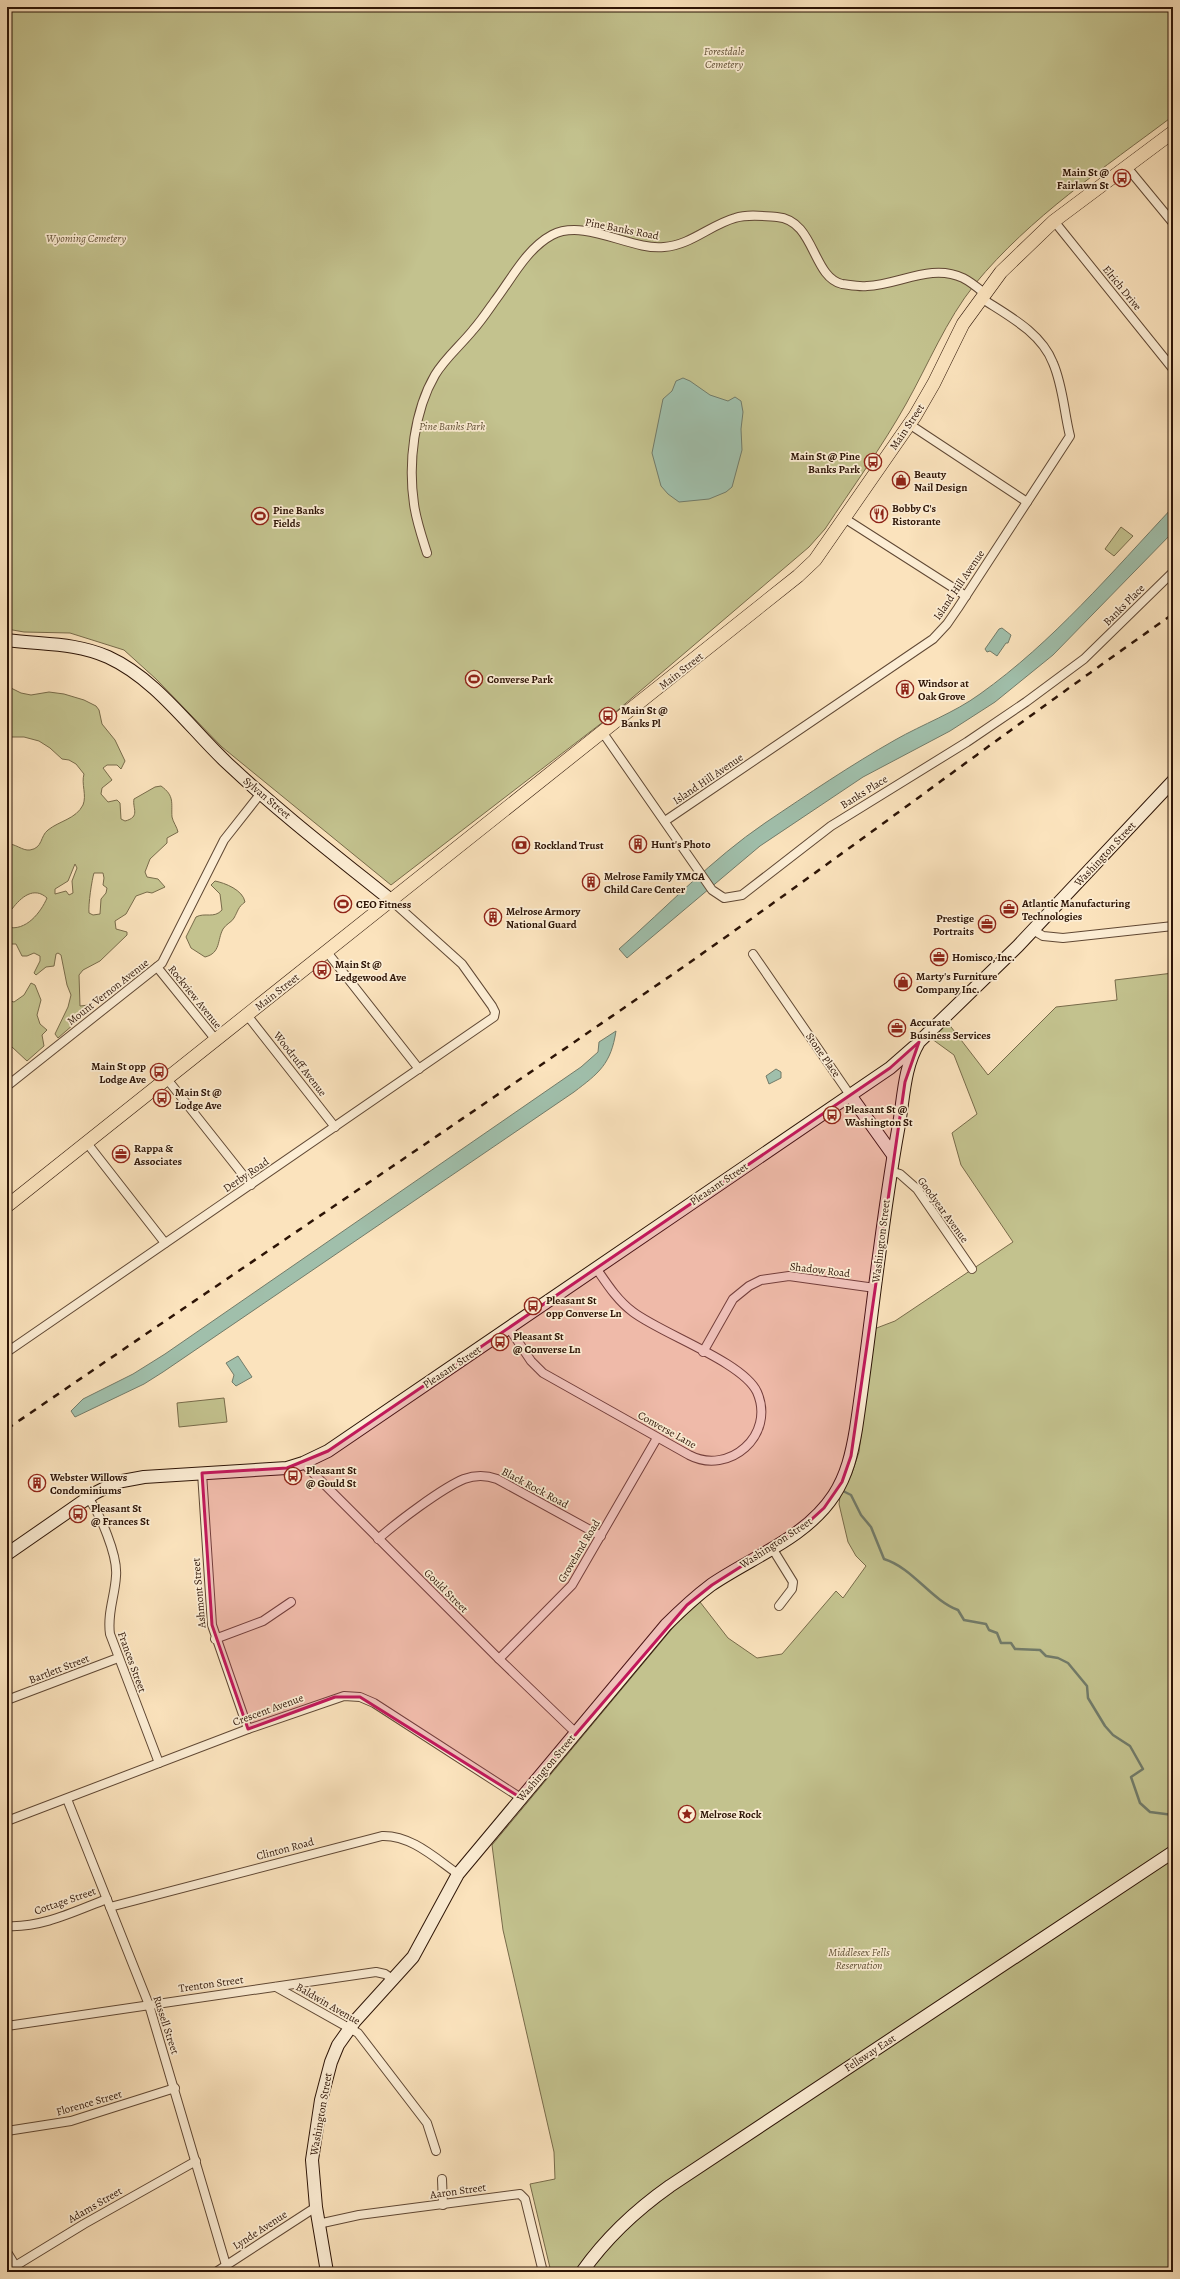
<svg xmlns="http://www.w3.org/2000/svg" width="1180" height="2279" font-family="Alegreya,serif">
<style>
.green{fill:#c3c28e;stroke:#786b4a;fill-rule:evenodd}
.water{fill:#a0bfab;stroke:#727b69}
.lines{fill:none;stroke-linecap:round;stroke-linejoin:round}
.stream{stroke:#727b69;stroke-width:2.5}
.street-casing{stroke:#604834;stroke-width:10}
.secondary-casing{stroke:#2d1406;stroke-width:14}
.primary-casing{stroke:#2d1406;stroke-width:14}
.street{stroke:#fcedd4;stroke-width:8}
.secondary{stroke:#fcedd4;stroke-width:12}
.primary{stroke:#fbe3bd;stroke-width:13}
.rail{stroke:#2d1406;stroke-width:2.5;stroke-dasharray:7 7;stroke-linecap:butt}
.marked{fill:#c2185b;fill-opacity:0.2;stroke:#c2185b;stroke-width:3;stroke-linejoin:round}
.labels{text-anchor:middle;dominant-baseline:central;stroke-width:3.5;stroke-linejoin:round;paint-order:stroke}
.park-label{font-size:11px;font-style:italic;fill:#625136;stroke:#fcedd4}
.poi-label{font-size:11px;font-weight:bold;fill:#2d1406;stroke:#fcedd4;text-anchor:start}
.street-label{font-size:11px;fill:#2d1406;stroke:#fcedd4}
</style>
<rect width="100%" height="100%" fill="#fbe3bd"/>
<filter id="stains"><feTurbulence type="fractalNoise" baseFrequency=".005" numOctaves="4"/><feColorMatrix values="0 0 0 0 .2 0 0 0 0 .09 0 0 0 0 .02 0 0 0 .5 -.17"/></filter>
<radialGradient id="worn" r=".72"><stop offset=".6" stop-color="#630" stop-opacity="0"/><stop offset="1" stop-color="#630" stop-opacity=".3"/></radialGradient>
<g class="green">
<path d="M7 7H1173V116C1104 168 1030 217 975 284 946 320 928 365 906 404 882 447 852 488 825 529L809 547 612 715 391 885 222 747 156 679 124 650 70 633 24 632 7 629Z"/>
<path d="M1121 527 1133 536 1114 556 1105 549Z"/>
<path d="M7 686 21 693 31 695 49 692 64 694 84 700 96 706 99 710 102 724 115 740 125 761 121 769 117 765H107L103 768 112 780 102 788 101 794 108 802 117 800 120 803 121 819 125 821C141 817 132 808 134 799L155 787 161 786C175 796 171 803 172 817 173 822 177 827 178 832L167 838V843L150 859 145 872 147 877 158 879 165 887 152 893 147 892 136 896 126 914 115 921 116 929 127 932V935L100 961 83 970 79 975 80 1006 89 1005 90 1010 58 1038 55 1034 68 1007 71 995 67 985 61 955 58 953 56 954 54 966 46 967 36 975 34 973 40 961V956L34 953 27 956H22L16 944H7V927C26 932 41 912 47 898 34 886 21 897 12 909L7 910V844C15 843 22 851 30 850 43 848 40 836 48 830 59 821 76 819 83 805 87 795 81 784 84 774L76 764 69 760 62 759 50 748 39 741 24 737H7ZM75 864 77 868 72 881 73 893 69 895 66 891 55 894V889L68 881ZM94 873H103L104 878 103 885 107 888 106 893 101 899 100 914 93 915 89 913C88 905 92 879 94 873Z"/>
<path d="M215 881C225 883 243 890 245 902 238 907 238 911 234 918 232 922 226 924 223 929 217 940 221 953 205 957L191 948 186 937 196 917C205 912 214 919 222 910L220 894 211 885Z"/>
<path d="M1173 973V2272H551L530 2184 555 2179 554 2152 503 1930 492 1845 676 1624 700 1602 728 1638 757 1658 782 1654 836 1591 843 1598 866 1566 856 1556 848 1542 839 1504 840 1496 852 1473 859 1452 874 1329 895 1321 1013 1242 961 1165 952 1133 977 1114 954 1055 932 1039 948 1023 988 1075 1056 1007 1117 1000 1115 980Z"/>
<path d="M31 983 35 985 41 1000 37 1015 40 1024 47 1030 42 1035 44 1046 27 1061 12 1047 7 1049V1000L14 1002 24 995Z"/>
<path d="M224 1398 227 1422 179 1427 177 1403Z"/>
</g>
<g class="water">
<path d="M683 378 690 381 710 395 728 401 735 397 741 401 743 412 741 429 742 450 732 487 726 492 709 499 679 502 668 494 661 486 652 453 663 399 672 391 676 381Z"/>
<path d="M1173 507V532L1053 655 995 702 950 731 863 777 760 846 627 958 619 949C667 907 712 859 765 823 808 794 851 765 895 740 923 724 954 713 980 694 1053 642 1112 572 1173 507Z"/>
<path d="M1002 628 1011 635 1008 643H1006L997 656 990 651 987 652 985 649 999 629Z"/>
<path d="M616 1031C611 1064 599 1073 574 1092L163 1372 144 1384 75 1417 71 1411 83 1399 133 1374 165 1354 581 1067 598 1052 599 1042Z"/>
<path d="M776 1069 781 1072V1078L769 1084 766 1076Z"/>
<path d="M238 1356 252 1377 236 1386 232 1382 234 1375 226 1363Z"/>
</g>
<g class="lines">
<path class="stream" d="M843 1491 851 1495 861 1515 871 1527 884 1559C913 1568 931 1600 958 1610L964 1620 986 1624 989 1630 997 1633 1001 1643H1011L1015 1649 1040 1650 1046 1656 1058 1658 1068 1663 1087 1686 1088 1698 1105 1726 1113 1735 1130 1746 1143 1769 1131 1777 1140 1803 1150 1812 1173 1815"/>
<defs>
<g id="street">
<path d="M1126 166 1173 223"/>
<path d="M1054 221 1173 369"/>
<path d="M909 424 1027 502"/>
<path d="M844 518 966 596"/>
<path d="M427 553C422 537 416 520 414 504 408 463 414 411 435 375 445 358 461 345 473 330 481 321 487 312 494 302 511 280 526 249 552 235 585 218 632 251 664 247 691 245 710 225 735 218 748 214 763 216 777 217 815 220 812 277 842 284 850 285 859 287 867 286 899 285 931 263 963 278 971 282 978 288 984 293"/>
<path d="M603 733 712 890 724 898 742 895 831 826 967 742 1026 702 1084 659 1173 572"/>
<path d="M665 821 933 639 947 624 958 608 1070 436C1064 412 1063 386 1053 363 1041 332 1007 315 981 298"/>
<path d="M1033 930 1043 936 1063 938 1173 926"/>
<path d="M327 952 419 1069"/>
<path d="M753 954 850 1095"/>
<path d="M157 967 216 1040"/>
<path d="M247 1015 335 1127"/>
<path d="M167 1079 251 1185"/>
<path d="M7 1086 162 963 224 840 261 793"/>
<path d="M87 1143 165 1243"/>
<path d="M890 1171 900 1174 917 1189 972 1269"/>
<path d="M509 1328 531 1361 543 1373 689 1455C729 1476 776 1435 757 1392 743 1362 662 1334 633 1312 617 1300 607 1284 596 1268"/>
<path d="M7 1352 494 1017 495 1012 492 1006 462 964 392 901"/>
<path d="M703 1352 733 1299 749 1286 761 1280 789 1276 875 1288"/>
<path d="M303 1463 499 1659 576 1733"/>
<path d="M202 1473 212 1625 248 1729"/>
<path d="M88 1498C100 1513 118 1556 116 1576 115 1596 107 1613 110 1634L159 1763"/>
<path d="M378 1539C396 1523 442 1488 464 1479 475 1475 486 1475 497 1479L601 1536"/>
<path d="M772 1548 793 1582 792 1589 779 1606"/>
<path d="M215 1639 263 1621 291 1602"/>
<path d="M499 1659 572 1585 657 1438"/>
<path d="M7 1700 118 1658"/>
<path d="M67 1799 149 2005 226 2265"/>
<path d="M7 1821 248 1729 344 1696 360 1697 374 1703 521 1798"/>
<path d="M110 1907 382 1836C411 1835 435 1858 458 1874"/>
<path d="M7 1926C42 1928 75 1911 107 1899"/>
<path d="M276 1987 358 2033 427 2123 436 2151"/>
<path d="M7 2026 376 1972 385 1974 394 1980"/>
<path d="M7 2131 71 2121 175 2088"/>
<path d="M442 2179 443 2205"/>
<path d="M318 2224 359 2215 520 2194 525 2199 543 2272"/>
<path d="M7 2252 15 2265"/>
<path d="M7 2271 84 2224 196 2161"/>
<path d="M216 2272 316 2207"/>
</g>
<g id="secondary">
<path d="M7 640C42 645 74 642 108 657 156 679 189 727 227 763 279 812 336 856 392 901"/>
<path d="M850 1095 893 1155"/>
<path d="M7 1554 95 1493 117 1482 144 1477 287 1468 303 1463 328 1451 890 1068 914 1047"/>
<path d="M327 2272 316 2207 312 2160 321 2100 331 2062 338 2045 355 2021 413 1957 458 1874 666 1625C680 1611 695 1597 711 1585 752 1557 806 1538 834 1495 847 1475 852 1453 856 1429 871 1330 880 1229 898 1130 904 1099 903 1069 919 1042L1018 946 1173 781"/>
<path d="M582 2272C606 2238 636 2210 670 2186L1173 1852"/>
</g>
<path id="primary" d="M7 1206 798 576 815 560 915 416 934 383 963 324 1001 272 1054 221 1173 132"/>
</defs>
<use href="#street" class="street-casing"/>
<use href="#secondary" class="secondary-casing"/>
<use href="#primary" class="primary-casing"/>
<use href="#street" class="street"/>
<use href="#secondary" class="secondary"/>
<use href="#primary" class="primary"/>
<path class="rail" d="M7 1429C233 1274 461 1121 686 965 850 850 1009 729 1173 614"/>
</g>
<path class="marked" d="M919 1042 905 1082 851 1456 842 1482 824 1508 802 1528 712 1585 687 1605 521 1798 360 1697H335L248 1729 212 1625 202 1473 287 1468 328 1451 890 1068Z"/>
<defs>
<symbol id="bus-ring" viewBox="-11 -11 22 22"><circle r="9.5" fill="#fcedd4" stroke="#8f2418" stroke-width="1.5"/><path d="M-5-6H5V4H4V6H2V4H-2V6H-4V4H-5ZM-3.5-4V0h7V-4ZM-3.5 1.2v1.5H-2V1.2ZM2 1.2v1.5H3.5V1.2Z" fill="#8f2418"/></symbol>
<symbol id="shop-ring" viewBox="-11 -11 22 22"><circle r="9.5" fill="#fcedd4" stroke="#8f2418" stroke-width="1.5"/><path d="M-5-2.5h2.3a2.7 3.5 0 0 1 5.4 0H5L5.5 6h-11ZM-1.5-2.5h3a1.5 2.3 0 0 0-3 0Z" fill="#8f2418"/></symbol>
<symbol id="restaurant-ring" viewBox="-11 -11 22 22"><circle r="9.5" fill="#fcedd4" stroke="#8f2418" stroke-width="1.5"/><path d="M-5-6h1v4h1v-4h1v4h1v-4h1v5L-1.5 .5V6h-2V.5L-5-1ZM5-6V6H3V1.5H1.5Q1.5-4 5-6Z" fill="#8f2418"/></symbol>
<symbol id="stadium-ring" viewBox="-11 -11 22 22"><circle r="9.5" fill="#fcedd4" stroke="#8f2418" stroke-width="1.5"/><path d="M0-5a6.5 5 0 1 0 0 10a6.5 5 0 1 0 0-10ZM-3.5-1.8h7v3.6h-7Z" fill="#8f2418"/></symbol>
<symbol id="building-ring" viewBox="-11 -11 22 22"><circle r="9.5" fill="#fcedd4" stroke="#8f2418" stroke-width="1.5"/><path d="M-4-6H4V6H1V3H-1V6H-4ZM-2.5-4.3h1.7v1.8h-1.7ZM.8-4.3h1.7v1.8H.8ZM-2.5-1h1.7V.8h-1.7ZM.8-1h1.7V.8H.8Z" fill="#8f2418"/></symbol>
<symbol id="bank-ring" viewBox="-11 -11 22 22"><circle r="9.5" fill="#fcedd4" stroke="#8f2418" stroke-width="1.5"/><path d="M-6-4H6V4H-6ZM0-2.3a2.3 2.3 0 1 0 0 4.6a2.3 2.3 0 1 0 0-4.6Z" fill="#8f2418"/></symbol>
<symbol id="office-ring" viewBox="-11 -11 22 22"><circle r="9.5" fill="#fcedd4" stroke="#8f2418" stroke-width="1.5"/><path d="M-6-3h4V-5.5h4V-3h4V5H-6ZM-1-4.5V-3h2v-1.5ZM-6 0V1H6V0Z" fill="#8f2418"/></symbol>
<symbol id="sight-ring" viewBox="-11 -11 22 22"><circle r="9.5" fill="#fcedd4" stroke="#8f2418" stroke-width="1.5"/><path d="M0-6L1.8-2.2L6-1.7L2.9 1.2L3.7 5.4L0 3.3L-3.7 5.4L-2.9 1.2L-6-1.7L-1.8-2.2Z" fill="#8f2418"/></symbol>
</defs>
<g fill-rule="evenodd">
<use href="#bus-ring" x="1112" y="168" width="20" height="20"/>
<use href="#bus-ring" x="863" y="452" width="20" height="20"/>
<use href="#shop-ring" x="891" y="470" width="20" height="20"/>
<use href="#restaurant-ring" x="869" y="504" width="20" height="20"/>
<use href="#stadium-ring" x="250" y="506" width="20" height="20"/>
<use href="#stadium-ring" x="464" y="669" width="20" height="20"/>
<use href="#building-ring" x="895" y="679" width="20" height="20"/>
<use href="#bus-ring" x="598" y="706" width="20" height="20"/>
<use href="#building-ring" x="628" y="834" width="20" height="20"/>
<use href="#bank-ring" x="511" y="835" width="20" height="20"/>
<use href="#building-ring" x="581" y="872" width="20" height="20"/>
<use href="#stadium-ring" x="333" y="894" width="20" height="20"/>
<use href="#office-ring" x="999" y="899" width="20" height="20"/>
<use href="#building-ring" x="483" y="907" width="20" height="20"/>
<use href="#office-ring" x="977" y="914" width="20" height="20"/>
<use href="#office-ring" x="929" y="947" width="20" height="20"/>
<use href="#bus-ring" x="312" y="960" width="20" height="20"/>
<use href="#shop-ring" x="893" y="972" width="20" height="20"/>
<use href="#office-ring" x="887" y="1018" width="20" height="20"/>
<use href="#bus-ring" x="149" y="1062" width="20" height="20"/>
<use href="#bus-ring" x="152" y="1088" width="20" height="20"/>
<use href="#bus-ring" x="822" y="1105" width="20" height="20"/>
<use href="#office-ring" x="111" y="1144" width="20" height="20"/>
<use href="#bus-ring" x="523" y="1296" width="20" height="20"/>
<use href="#bus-ring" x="490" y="1332" width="20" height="20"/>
<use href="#bus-ring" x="283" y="1466" width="20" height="20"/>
<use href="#building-ring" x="27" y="1473" width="20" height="20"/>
<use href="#bus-ring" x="68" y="1504" width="20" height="20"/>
<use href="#sight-ring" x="677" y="1804" width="20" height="20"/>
</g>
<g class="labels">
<g class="park-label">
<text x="724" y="51">Forestdale<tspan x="724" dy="13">Cemetery</tspan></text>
<text x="86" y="238">Wyoming Cemetery</text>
<text x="452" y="426">Pine Banks Park</text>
<text x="859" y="1952">Middlesex Fells<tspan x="859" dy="13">Reservation</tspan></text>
</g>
<g class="poi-label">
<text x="1109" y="172" text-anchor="end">Main St @<tspan x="1109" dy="13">Fairlawn St</tspan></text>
<text x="860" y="456" text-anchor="end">Main St @ Pine<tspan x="860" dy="13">Banks Park</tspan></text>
<text x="914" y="474">Beauty<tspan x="914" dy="13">Nail Design</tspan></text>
<text x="892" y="508">Bobby C's<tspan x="892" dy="13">Ristorante</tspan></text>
<text x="273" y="510">Pine Banks<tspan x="273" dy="13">Fields</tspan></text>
<text x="487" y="679">Converse Park</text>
<text x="918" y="683">Windsor at<tspan x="918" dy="13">Oak Grove</tspan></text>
<text x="621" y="710">Main St @<tspan x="621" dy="13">Banks Pl</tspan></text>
<text x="651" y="844">Hunt's Photo</text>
<text x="534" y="845">Rockland Trust</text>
<text x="604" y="876">Melrose Family YMCA<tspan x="604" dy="13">Child Care Center</tspan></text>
<text x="1022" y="903">Atlantic Manufacturing<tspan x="1022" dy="13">Technologies</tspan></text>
<text x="356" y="904">CEO Fitness</text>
<text x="506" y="911">Melrose Armory<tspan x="506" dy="13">National Guard</tspan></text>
<text x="974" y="918" text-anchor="end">Prestige<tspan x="974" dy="13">Portraits</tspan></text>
<text x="952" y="957">Homisco, Inc.</text>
<text x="335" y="964">Main St @<tspan x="335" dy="13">Ledgewood Ave</tspan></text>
<text x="916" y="976">Marty's Furniture<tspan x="916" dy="13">Company Inc.</tspan></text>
<text x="910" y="1022">Accurate<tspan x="910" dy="13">Business Services</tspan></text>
<text x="146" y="1066" text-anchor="end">Main St opp<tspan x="146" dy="13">Lodge Ave</tspan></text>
<text x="175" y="1092">Main St @<tspan x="175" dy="13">Lodge Ave</tspan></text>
<text x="845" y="1109">Pleasant St @<tspan x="845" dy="13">Washington St</tspan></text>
<text x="134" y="1148">Rappa &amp;<tspan x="134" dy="13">Associates</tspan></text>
<text x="546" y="1300">Pleasant St<tspan x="546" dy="13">opp Converse Ln</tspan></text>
<text x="513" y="1336">Pleasant St<tspan x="513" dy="13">@ Converse Ln</tspan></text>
<text x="306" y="1470">Pleasant St<tspan x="306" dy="13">@ Gould St</tspan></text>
<text x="50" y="1477">Webster Willows<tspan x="50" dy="13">Condominiums</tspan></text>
<text x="91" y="1508">Pleasant St<tspan x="91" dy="13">@ Frances St</tspan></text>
<text x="700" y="1814">Melrose Rock</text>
</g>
<g class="street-label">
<text transform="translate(622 229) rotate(11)">Pine Banks Road</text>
<text transform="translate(1122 288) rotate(51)">Elrich Drive</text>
<text transform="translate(907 427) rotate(-56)">Main Street</text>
<text transform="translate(959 585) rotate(-56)">Island Hill Avenue</text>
<text transform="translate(1124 605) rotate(-45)">Banks Place</text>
<text transform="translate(681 671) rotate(-38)">Main Street</text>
<text transform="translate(708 779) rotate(-34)">Island Hill Avenue</text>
<text transform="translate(864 792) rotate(-32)">Banks Place</text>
<text transform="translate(267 798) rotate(40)">Sylvan Street</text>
<text transform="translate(1105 854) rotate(-47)">Washington Street</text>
<text transform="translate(108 992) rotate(-38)">Mount Vernon Avenue</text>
<text transform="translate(277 992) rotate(-38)">Main Street</text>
<text transform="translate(195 997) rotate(51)">Rockview Avenue</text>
<text transform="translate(823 1055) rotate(55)">Stone Place</text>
<text transform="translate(300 1064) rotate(52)">Woodruff Avenue</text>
<text transform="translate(246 1175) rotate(-34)">Derby Road</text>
<text transform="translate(719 1184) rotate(-34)">Pleasant Street</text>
<text transform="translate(943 1210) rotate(54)">Goodyear Avenue</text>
<text transform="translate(881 1241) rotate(-83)">Washington Street</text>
<text transform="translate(820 1270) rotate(7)">Shadow Road</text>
<text transform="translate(452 1367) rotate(-34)">Pleasant Street</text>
<text transform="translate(667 1430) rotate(29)">Converse Lane</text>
<text transform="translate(535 1488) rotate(28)">Black Rock Road</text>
<text transform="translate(776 1543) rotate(-33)">Washington Street</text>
<text transform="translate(579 1551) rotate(-59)">Groveland Road</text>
<text transform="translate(446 1591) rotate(45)">Gould Street</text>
<text transform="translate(199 1593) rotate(-95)">Ashmont Street</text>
<text transform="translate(132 1662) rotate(70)">Frances Street</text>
<text transform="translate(59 1669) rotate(-21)">Bartlett Street</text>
<text transform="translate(268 1710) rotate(-20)">Crescent Avenue</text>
<text transform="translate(546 1768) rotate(-50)">Washington Street</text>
<text transform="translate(285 1849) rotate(-15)">Clinton Road</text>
<text transform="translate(65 1901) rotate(-19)">Cottage Street</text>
<text transform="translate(211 1984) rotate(-8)">Trenton Street</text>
<text transform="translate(328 2004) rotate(30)">Baldwin Avenue</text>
<text transform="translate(166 2025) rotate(72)">Russell Street</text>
<text transform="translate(870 2053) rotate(-33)">Fellsway East</text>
<text transform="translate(89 2103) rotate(-16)">Florence Street</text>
<text transform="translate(321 2114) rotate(-80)">Washington Street</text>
<text transform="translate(458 2191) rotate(-8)">Aaron Street</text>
<text transform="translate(95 2205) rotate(-30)">Adams Street</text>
<text transform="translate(260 2230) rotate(-33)">Lynde Avenue</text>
</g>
</g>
<rect width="1180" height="2279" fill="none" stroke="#fbe3bd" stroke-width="24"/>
<rect x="8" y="8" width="1164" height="2263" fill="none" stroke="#2d1406" stroke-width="2"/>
<rect x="12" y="12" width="1156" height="2255" fill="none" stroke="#2d1406"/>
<rect width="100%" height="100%" filter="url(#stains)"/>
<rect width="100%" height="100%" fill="url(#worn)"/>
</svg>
